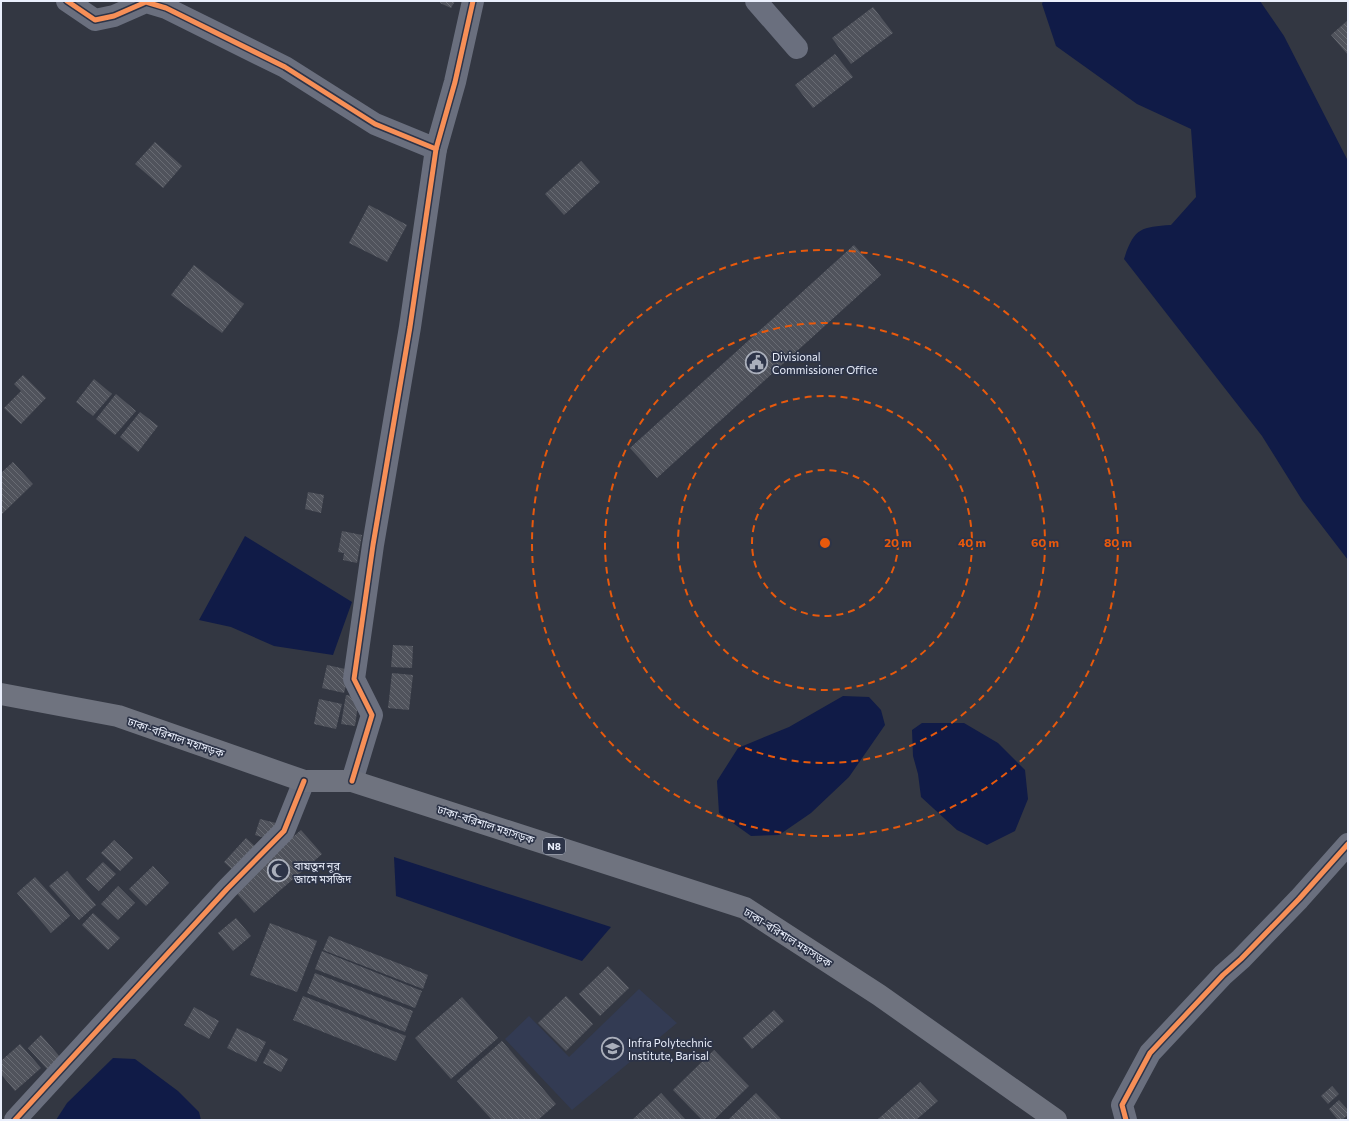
<svg xmlns="http://www.w3.org/2000/svg" width="1349" height="1121" font-family="Commissioner,'Noto Sans Bengali',sans-serif">
<style>
.built{fill:#333b53}
.water{fill:#101b47}
.building{fill:url(#building-back-hatch)}
.lines{fill:none;stroke-linecap:round;stroke-linejoin:round}
.minor{stroke:#6a6f7e;stroke-width:22}
.highway{stroke:#6f737f;stroke-width:22}
.cycleway-casing{stroke:#2d3448;stroke-width:8}
.cycleway{stroke:#f78f57;stroke-width:5}
.ring{fill:none;stroke:#e8590c;stroke-width:2;stroke-dasharray:7 5}
.labels{text-anchor:middle;dominant-baseline:central;stroke-width:3.5;stroke-linejoin:round;paint-order:stroke}
.shield{fill:#2d3448;stroke:#b1b7c6;stroke-width:1}
.shield-label{font-size:10px;font-weight:bold;fill:#eaeffc}
.poi-label{font-size:11px;fill:#eaeffc;stroke:#2d3448;text-anchor:start}
.street-label{font-size:11px;fill:#eaeffc;stroke:#2d3448}
.centre{fill:#e8590c;stroke:#2d3448;stroke-width:2}
.ring-label{font-size:12px;text-anchor:middle;font-weight:bold;fill:#e8590c;stroke:#2d3448;stroke-width:3.5;stroke-linejoin:round;paint-order:stroke}
</style>
<defs>
<pattern id="building-back-hatch" width="6" height="6" patternUnits="userSpaceOnUse"><rect width="6" height="6" fill="#50535c"/><path d="M-1 5l2 2M0 0l6 6M5-1l2 2" fill="none" stroke="#696c74"/></pattern>
</defs>
<rect width="100%" height="100%" fill="#333742"/>
<path class="built" d="M639 989 677 1023 572 1110 505 1039 529 1016 569 1057Z"/>
<g class="water">
<path d="M1043 1H1260L1284 36 1348 161V560L1302 500 1262 436 1124 259C1134 228 1141 227 1171 225L1196 197 1191 129 1137 104 1056 46 1042 4Z"/>
<path d="M245 536 352 602 333 655 274 646 231 627 199 620Z"/>
<path d="M843 696 869 697 881 710 885 725 849 777 811 813 779 835 751 836 719 813 717 781 738 748 789 727Z"/>
<path d="M922 723H964L998 743 1025 770 1028 799 1015 831 987 845 957 830 921 797 918 774 913 756 912 730Z"/>
<path d="M394 857 611 927 582 961 396 896Z"/>
<path d="M113 1058 135 1059 178 1091 199 1112 201 1120H56L67 1103Z"/>
</g>
<g class="building">
<path d="M441 1H455L451 8 440 3Z"/>
<path d="M873 7 893 33 851 64 832 38Z"/>
<path d="M1348 20V55L1331 35Z"/>
<path d="M835 54 853 77 813 108 795 85Z"/>
<path d="M155 142 182 166 163 188 135 164Z"/>
<path d="M581 161 600 182 564 215 545 194Z"/>
<path d="M369 205 407 225 387 262 349 243Z"/>
<path d="M854 245 881 275 657 478 630 448Z"/>
<path d="M194 265 244 304 222 333 171 295Z"/>
<path d="M23 375 46 398 21 424 4 408 21 391 14 384Z"/>
<path d="M94 379 112 394 93 416 76 402Z"/>
<path d="M116 394 136 411 115 435 96 419Z"/>
<path d="M140 412 158 426 138 452 120 437Z"/>
<path d="M13 462 33 484 2 514 1 473Z"/>
<path d="M308 492 324 495 321 513 305 509Z"/>
<path d="M342 531 362 535 357 563 343 560 344 553 338 552Z"/>
<path d="M393 645 413 646 412 668 391 667Z"/>
<path d="M327 665 350 670 344 693 322 688Z"/>
<path d="M392 673 413 675 409 710 388 708Z"/>
<path d="M346 695 359 697 355 726 341 724Z"/>
<path d="M319 699 342 704 336 729 314 724Z"/>
<path d="M260 819 276 823 271 840 255 835Z"/>
<path d="M301 830 322 854 254 913 233 889Z"/>
<path d="M246 838 259 850 237 874 224 862Z"/>
<path d="M114 840 133 858 120 871 101 853Z"/>
<path d="M103 862 116 874 99 891 86 879Z"/>
<path d="M153 866 169 883 146 906 129 889Z"/>
<path d="M67 871 96 905 79 920 49 886Z"/>
<path d="M35 877 70 916 51 933 17 893Z"/>
<path d="M118 886 135 903 118 920 101 904Z"/>
<path d="M93 913 120 938 108 950 82 925Z"/>
<path d="M236 918 251 936 233 951 218 933Z"/>
<path d="M270 923 317 941 297 992 250 975Z"/>
<path d="M329 936 428 975 423 989 323 950Z"/>
<path d="M322 951 422 991 415 1008 315 969Z"/>
<path d="M608 966 629 988 600 1016 579 994Z"/>
<path d="M315 973 413 1011 405 1032 307 993Z"/>
<path d="M303 996 406 1036 396 1061 293 1020Z"/>
<path d="M566 996 593 1024 566 1051 538 1023Z"/>
<path d="M462 997 498 1038 451 1079 415 1038Z"/>
<path d="M194 1007 219 1021 209 1039 184 1025Z"/>
<path d="M774 1010 784 1021 752 1049 743 1038Z"/>
<path d="M237 1028 266 1042 256 1062 227 1048Z"/>
<path d="M41 1035 60 1057 47 1069 28 1048Z"/>
<path d="M502 1041 556 1104 538 1120H492L457 1081Z"/>
<path d="M20 1044 41 1068 15 1091 1 1074V1061Z"/>
<path d="M270 1049 288 1059 281 1072 263 1063Z"/>
<path d="M714 1050 749 1086 714 1120H702L673 1090Z"/>
<path d="M920 1082 938 1101 916 1120H877Z"/>
<path d="M1332 1086 1339 1094 1328 1104 1321 1096Z"/>
<path d="M661 1093 686 1120H632Z"/>
<path d="M756 1093 782 1120H728Z"/>
<path d="M1339 1100 1348 1110V1115L1342 1120H1338L1329 1109Z"/>
</g>
<g class="lines">
<g class="minor">
<path d="M67 1 95 20 114 16 146 2 166 8 285 67 375 124 436 149"/>
<path d="M756 1 797 48"/>
<path d="M352 781 372 715 354 679 373 545 410 327 436 149 455 82 473 1"/>
<path d="M15 1120 227 889 284 831 304 781"/>
<path d="M1126 1120 1122 1105 1150 1053 1223 975 1241 959 1299 899 1348 844"/>
</g>
<path class="highway" d="M1 694 118 716 304 781H352L745 908 879 995 1056 1120"/>
<defs>
<g id="cycleway">
<path d="M67 1 95 20 114 16 146 2 166 8 285 67 375 124 436 149"/>
<path d="M352 781 372 715 354 679 373 545 410 327 436 149 455 82 473 1"/>
<path d="M15 1120 227 889 284 831 304 781"/>
<path d="M1126 1120 1122 1105 1150 1053 1223 975 1241 959 1299 899 1348 844"/>
</g>
</defs>
<use href="#cycleway" class="cycleway-casing"/>
<use href="#cycleway" class="cycleway"/>
</g>
<g class="ring">
<circle cx="825" cy="543" r="73"/>
<circle cx="825" cy="543" r="147"/>
<circle cx="825" cy="543" r="220"/>
<circle cx="825" cy="543" r="293"/>
</g>
<defs>
<symbol id="civic-ring" viewBox="-11 -11 22 22"><circle r="9.5" fill="#2d3448" stroke="#aaafbb" stroke-width="1.5"/><path d="M-.6-6.5H3V-4.5H.6V-3L4-1V1h2V6H-6V1h2V-1L-.6-3ZM-1.2 2.5V6h2.4V2.5Z" fill="#aaafbb"/></symbol>
<symbol id="mosque-ring" viewBox="-11 -11 22 22"><circle r="9.5" fill="#2d3448" stroke="#aaafbb" stroke-width="1.5"/><path d="M3.5-4.9A6 6 0 1 0 3.5 4.9A5 5 0 1 1 3.5-4.9Z" fill="#aaafbb"/></symbol>
<symbol id="university-ring" viewBox="-11 -11 22 22"><circle r="9.5" fill="#2d3448" stroke="#aaafbb" stroke-width="1.5"/><path d="M0-5L7-2L0 1L-7-2ZM-4 1L0 2.5L4 1V4Q0 6-4 4Z" fill="#aaafbb"/></symbol>
</defs>
<g fill-rule="evenodd">
<use href="#civic-ring" x="744" y="350" width="25" height="25"/>
<use href="#mosque-ring" x="266" y="858" width="25" height="25"/>
<use href="#university-ring" x="600" y="1036" width="25" height="25"/>
</g>
<g class="labels">
<rect class="shield" x="543" y="838" width="22" height="16" rx="3"/>
<g class="shield-label">
<text x="554" y="846">N8</text>
</g>
<g class="poi-label">
<text x="772" y="356">Divisional<tspan x="772" dy="13">Commissioner Office</tspan></text>
<text x="294" y="865">বায়তুন নূর<tspan x="294" dy="13">জামে মসজিদ</tspan></text>
<text x="628" y="1042">Infra Polytechnic<tspan x="628" dy="13">Institute, Barisal</tspan></text>
</g>
<g class="street-label">
<text transform="translate(176 737) rotate(19)">ঢাকা-বরিশাল মহাসড়ক</text>
<text transform="translate(486 824) rotate(18)">ঢাকা-বরিশাল মহাসড়ক</text>
<text transform="translate(788 937) rotate(32)">ঢাকা-বরিশাল মহাসড়ক</text>
</g>
</g>
<circle cx="825" cy="543" r="6" class="centre"/>
<g class="ring-label">
<text x="898" y="547">20 m</text>
<text x="972" y="547">40 m</text>
<text x="1045" y="547">60 m</text>
<text x="1118" y="547">80 m</text>
</g>
<rect width="1349" height="1121" fill="none" stroke="#eaeffc" stroke-width="4"/>
</svg>
